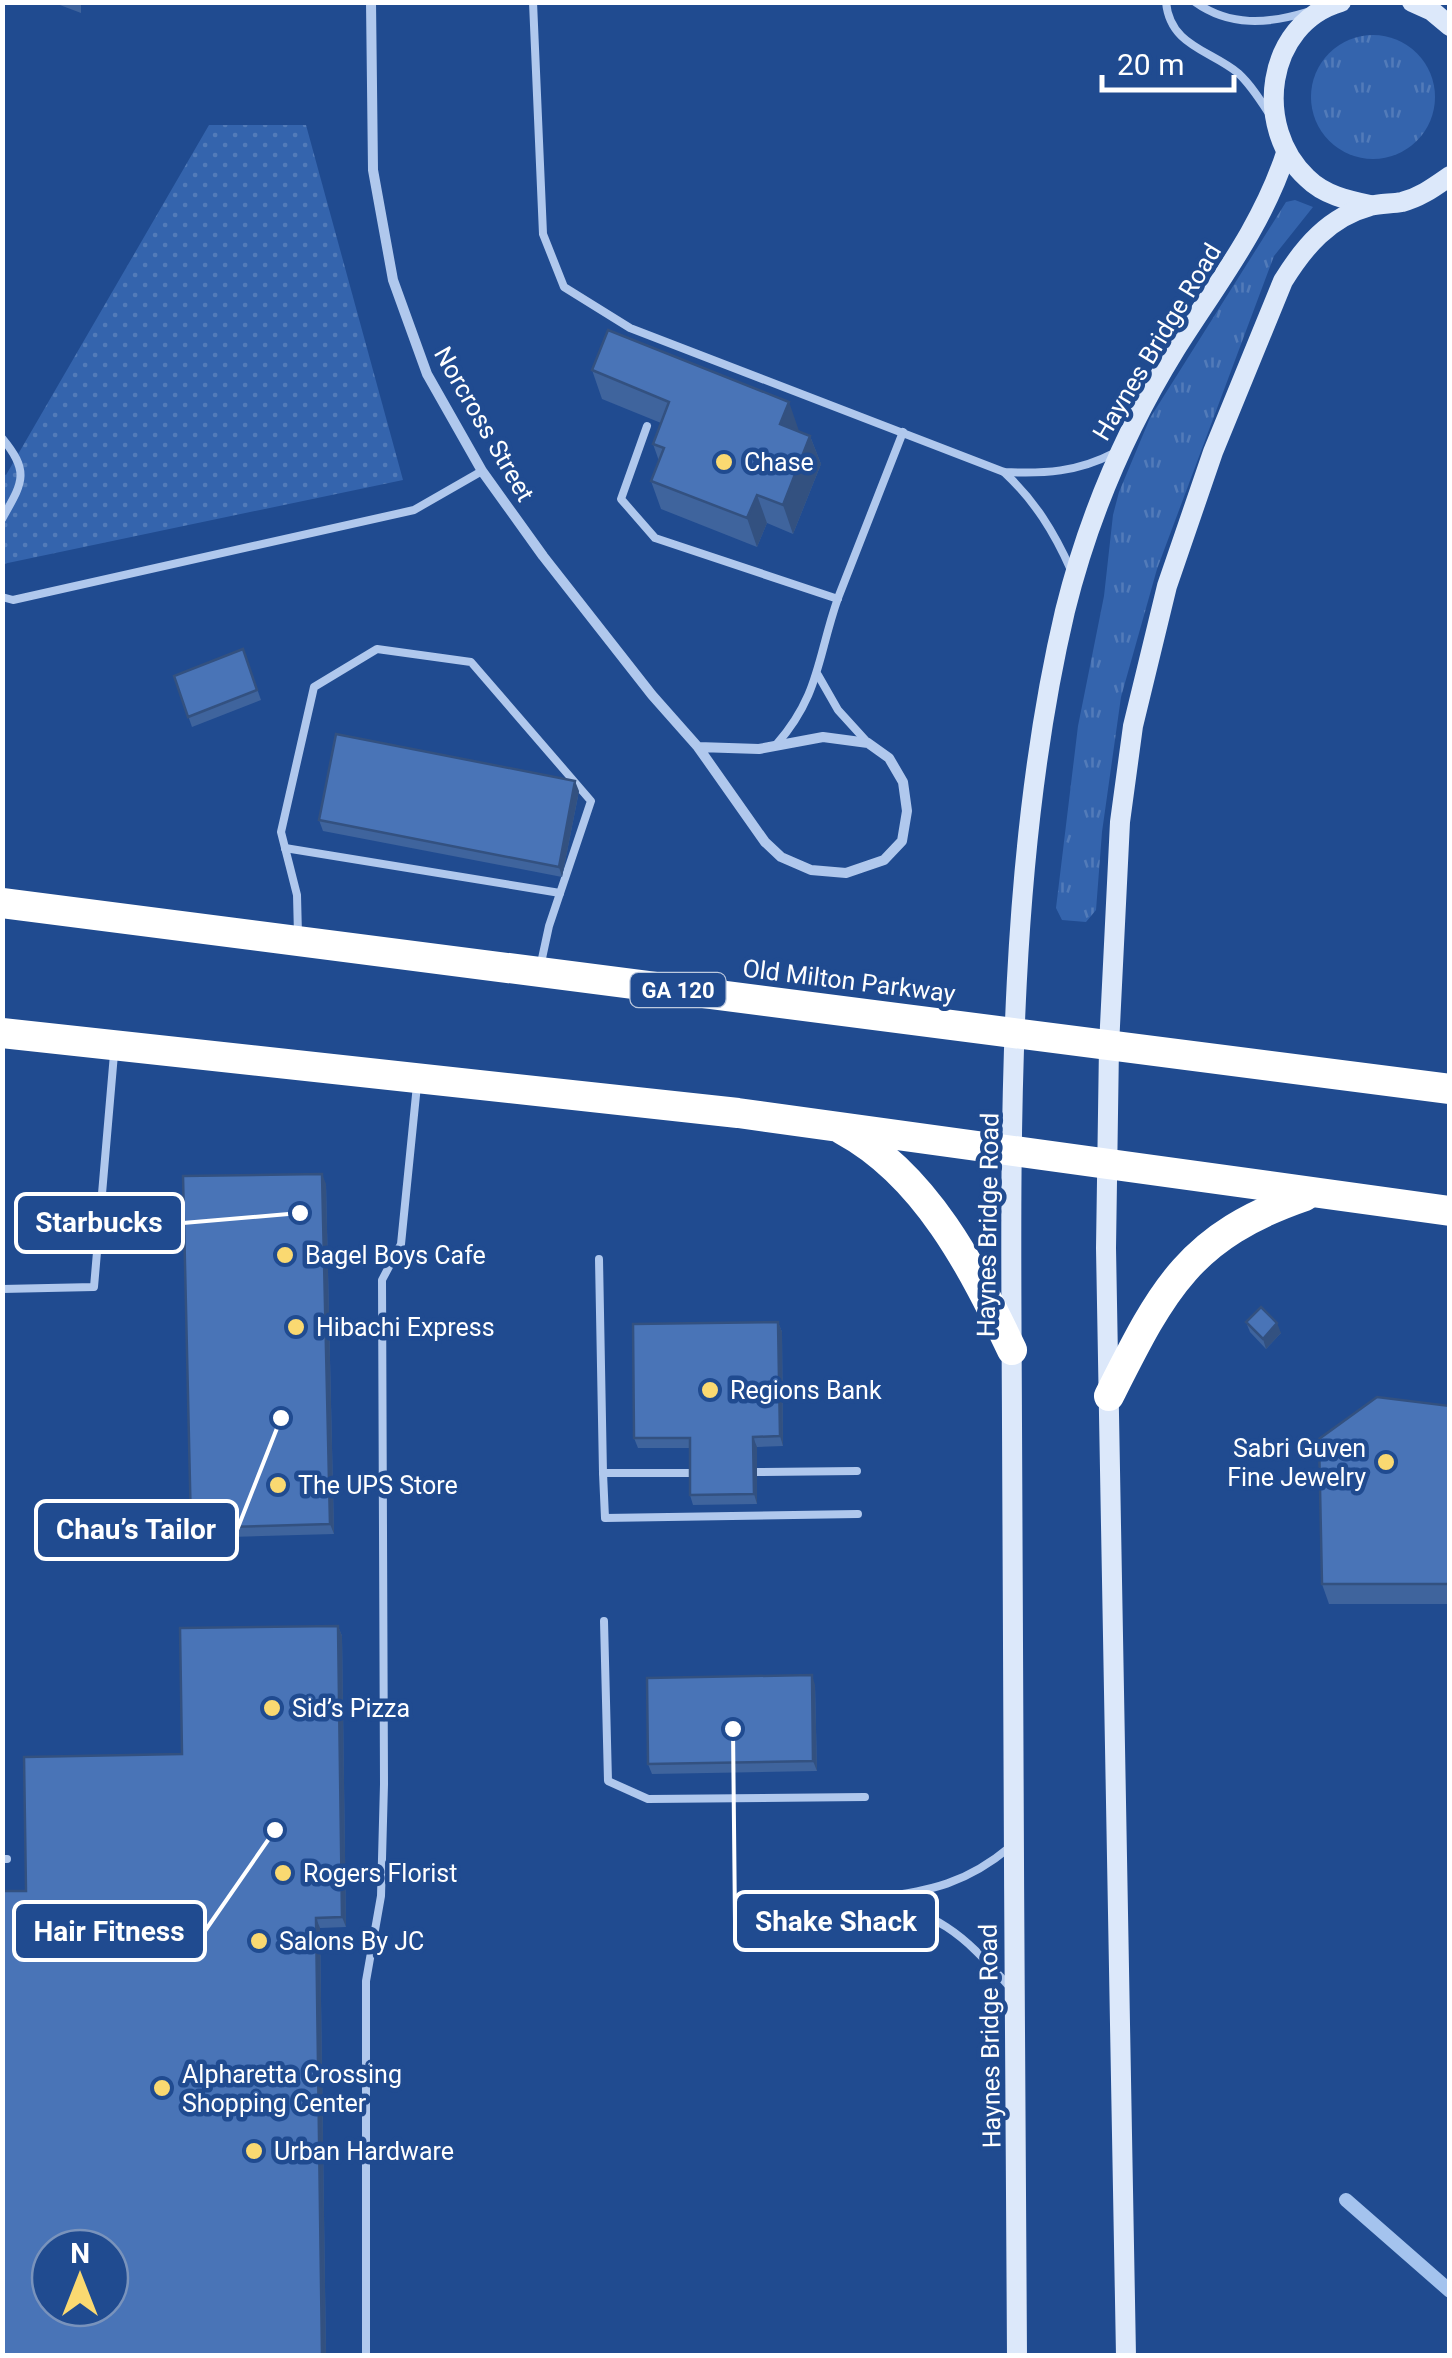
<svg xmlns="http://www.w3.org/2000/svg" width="1452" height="2358" font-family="Roboto,sans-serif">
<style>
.grass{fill:url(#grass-tufts)}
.park{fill:url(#park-dots)}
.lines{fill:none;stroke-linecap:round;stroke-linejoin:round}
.stream{stroke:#a4c3ee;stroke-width:14}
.lane{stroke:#b0c8ed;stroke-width:8}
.street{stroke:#b0c8ed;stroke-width:10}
.secondary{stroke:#dce8fa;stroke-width:20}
.highway{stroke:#fff;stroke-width:30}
.wall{fill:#3f649d}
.shaded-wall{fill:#335180}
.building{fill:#4974b7;stroke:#335180;stroke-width:2.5;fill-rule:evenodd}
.poi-dot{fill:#fad971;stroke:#204b90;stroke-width:4}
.labels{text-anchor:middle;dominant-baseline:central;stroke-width:9;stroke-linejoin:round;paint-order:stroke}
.shield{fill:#204b90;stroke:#bcc9de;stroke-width:2.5}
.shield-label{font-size:22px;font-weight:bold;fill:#fff}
.street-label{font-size:25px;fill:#fff;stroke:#204b90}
.poi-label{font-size:25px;fill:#fff;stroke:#204b90;text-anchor:start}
.leader{fill:none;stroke:#fff;stroke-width:4}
.callout-dot{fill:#fff;stroke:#204b90;stroke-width:4}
.callout{fill:#204b90;stroke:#fff;stroke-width:4}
.callout-label{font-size:28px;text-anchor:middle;font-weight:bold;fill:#fff}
</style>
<defs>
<pattern id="grass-tufts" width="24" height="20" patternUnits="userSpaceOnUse" patternTransform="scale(2.5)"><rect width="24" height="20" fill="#3464ad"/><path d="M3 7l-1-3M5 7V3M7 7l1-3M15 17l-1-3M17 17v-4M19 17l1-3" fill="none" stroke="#527bb9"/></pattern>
<pattern id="park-dots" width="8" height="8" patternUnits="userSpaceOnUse" patternTransform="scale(2.5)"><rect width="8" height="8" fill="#3464ad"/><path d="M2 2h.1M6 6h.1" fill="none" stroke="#527bb9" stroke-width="1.8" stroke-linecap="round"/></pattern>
</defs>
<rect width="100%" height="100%" fill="#204b90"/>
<g class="grass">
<circle cx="1373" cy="97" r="62"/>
<path d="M1295 200 1313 207 1274 256 1157 569 1121 697 1102 832 1096 910 1086 922 1062 920 1056 908 1078 726 1104 596 1113 515 1119 492 1150 418 1286 202Z"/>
</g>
<path class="park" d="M209 125H306L403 480 3 564 2 473 6 475Z"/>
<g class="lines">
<path class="stream" d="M1346 2200 1450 2291"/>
<g class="lane">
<path d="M533 2 543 234 564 287 630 328 1004 472C1044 474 1078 472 1114 453"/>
<path d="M1166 2C1170 46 1210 50 1238 73 1250 84 1259 98 1268 112"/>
<path d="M1195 2C1230 27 1268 24 1307 12"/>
<path d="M647 426 621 499 655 538 838 599"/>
<path d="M2 438C31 473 22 483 2 519"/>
<path d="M1004 472C1035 501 1054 532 1071 570"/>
<path d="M2 597 13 600 414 510 482 471"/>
<path d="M818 675 838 710 868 743"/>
<path d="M776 745C820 695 817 658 838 598 859 543 881 488 903 432"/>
<path d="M285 848 560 893"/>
<path d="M298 935 297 895 281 832 314 687 377 649 471 662 591 801 549 926 541 963"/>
<path d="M599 1259 603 1473H693"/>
<path d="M2 1289 94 1287 114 1054"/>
<path d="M757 1472 857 1471"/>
<path d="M603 1473 605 1518 858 1514"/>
<path d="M604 1621 608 1781 648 1799 865 1797"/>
<path d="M2 1859H7"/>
<path d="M876 1898C931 1891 967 1883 1010 1847"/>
<path d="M867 1899C938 1912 961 1932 1008 1985"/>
<path d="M366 2356V1981L381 1896 384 1784 382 1280 401 1244 417 1085"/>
</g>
<path class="street" d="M371 2 373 170 393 280 427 374 482 471 543 556 652 695 698 747 765 842 781 857 811 870 846 873 884 860 902 841 907 811 903 782 889 758 868 743 823 737 759 749 698 747"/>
<g class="secondary">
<path d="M1341 2C1265 24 1253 128 1307 178 1324 195 1347 200 1370 205"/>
<path d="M1412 2 1432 11 1450 26"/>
<path d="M1017 2356C1015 2045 1013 1735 1012 1424 1011 1159 1004 870 1065 611 1088 518 1125 431 1175 350 1216 285 1262 227 1286 153"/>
<path d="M1126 2356 1106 1248 1109 1046 1120 822 1133 726 1167 586 1213 452 1283 281C1304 247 1329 217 1370 206 1380 203 1391 204 1402 202 1421 197 1434 187 1450 176"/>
</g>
<g class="highway">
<path d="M2 903 1450 1089"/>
<path d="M2 1033 738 1113 1450 1211"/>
<path d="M843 1130C926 1175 973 1268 1012 1350"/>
<path d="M1109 1396C1162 1291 1188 1236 1305 1196"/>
</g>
</g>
<g class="wall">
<path d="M52 2H81V13Z"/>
<path d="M592 370 810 436 821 464 793 534 767 523 757 547 661 509 651 481 659 461 653 444 661 423 602 399Z"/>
<path d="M243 649 261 700 192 727 174 676Z"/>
<path d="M579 791 562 877 323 831 319 820Z"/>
<path d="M326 1184 334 1534 195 1538 191 1528Z"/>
<path d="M778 1322 782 1332 783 1446 757 1447V1504L693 1505 690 1495V1448H638L634 1438Z"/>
<path d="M1246 1322 1281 1333 1266 1349 1250 1332Z"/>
<path d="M1450 1406V1604H1329L1322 1584Z"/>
<path d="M338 1626 342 1636 346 1927 320 1928 326 2356H2L26 1891 182 1754Z"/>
<path d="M815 1685 817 1771 652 1774 648 1764Z"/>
</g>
<g class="shaded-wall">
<path d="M789 402 799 431 780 424Z"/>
<path d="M810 436 821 464 793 534 783 505Z"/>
<path d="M757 495 767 523 757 547 747 518Z"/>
<path d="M575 781 579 791 562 877 559 867Z"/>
<path d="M322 1174 326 1184 334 1534 330 1524Z"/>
<path d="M778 1322 782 1332 783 1446 780 1436Z"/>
<path d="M1277 1323 1281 1333 1266 1349 1263 1339Z"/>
<path d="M753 1437 757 1447V1504L754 1494Z"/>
<path d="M338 1626 342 1636 346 1927 342 1917Z"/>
<path d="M812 1675 815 1685 817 1771 813 1761Z"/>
<path d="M316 1918 320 1928 326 2356H322Z"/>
</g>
<g class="building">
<path d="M608 330 789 402 780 424 810 436 783 505 757 495 747 518 651 481 664 448 653 444 669 402 592 370Z"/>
<path d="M243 649 257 690 188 717 174 676Z"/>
<path d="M336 734 575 781 559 867 319 820Z"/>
<path d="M322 1174 330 1524 191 1528 183 1176Z"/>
<path d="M1261 1307 1277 1323 1263 1339 1246 1322Z"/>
<path d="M778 1322 780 1436 753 1437 754 1494 690 1495V1438H634L633 1324Z"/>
<path d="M1377 1397 1450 1406V1584H1322L1319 1439Z"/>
<path d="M338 1626 342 1917 316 1918 322 2356H2V1891H26L24 1757 182 1754 180 1628ZM50 2248H110V2308H50Z"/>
<path d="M812 1675 813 1761 648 1764 647 1678Z"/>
</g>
<g class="poi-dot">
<circle cx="724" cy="462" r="10"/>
<circle cx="285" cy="1255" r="10"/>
<circle cx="296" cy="1327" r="10"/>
<circle cx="710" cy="1390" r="10"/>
<circle cx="1386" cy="1462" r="10"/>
<circle cx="278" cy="1485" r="10"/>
<circle cx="272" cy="1708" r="10"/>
<circle cx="283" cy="1873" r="10"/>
<circle cx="259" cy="1941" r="10"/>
<circle cx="162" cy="2088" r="10"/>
<circle cx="254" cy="2151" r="10"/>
</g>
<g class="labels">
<rect class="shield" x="630.5" y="973" width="95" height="34" rx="8"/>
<g class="shield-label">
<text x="678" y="990">GA 120</text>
</g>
<g class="street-label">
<text transform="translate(1157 342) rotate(-59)">Haynes Bridge Road</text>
<text transform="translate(484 424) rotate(60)">Norcross Street</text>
<text transform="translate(849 981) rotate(7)">Old Milton Parkway</text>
<text transform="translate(988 1225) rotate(-89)">Haynes Bridge Road</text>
<text transform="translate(990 2036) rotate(-91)">Haynes Bridge Road</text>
</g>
<g class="poi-label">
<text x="744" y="462">Chase</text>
<text x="305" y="1255">Bagel Boys Cafe</text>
<text x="316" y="1327">Hibachi Express</text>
<text x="730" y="1390">Regions Bank</text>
<text x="1366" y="1448" text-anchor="end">Sabri Guven<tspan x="1366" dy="29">Fine Jewelry</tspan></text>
<text x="298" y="1485">The UPS Store</text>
<text x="292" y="1708">Sid’s Pizza</text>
<text x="303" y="1873">Rogers Florist</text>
<text x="279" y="1941">Salons By JC</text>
<text x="182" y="2074">Alpharetta Crossing<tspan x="182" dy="29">Shopping Center</tspan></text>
<text x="274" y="2151">Urban Hardware</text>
</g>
</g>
<path class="leader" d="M300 1213L183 1223M281 1418L237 1530M733 1729L735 1921M275 1830L205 1931"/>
<g class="callout-dot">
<circle cx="300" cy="1213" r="10"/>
<circle cx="281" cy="1418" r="10"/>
<circle cx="733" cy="1729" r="10"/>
<circle cx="275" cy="1830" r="10"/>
</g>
<g class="callout">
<rect x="16" y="1194" width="167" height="58" rx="10"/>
<rect x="36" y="1501" width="201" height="58" rx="10"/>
<rect x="735" y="1892" width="202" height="58" rx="10"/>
<rect x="14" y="1902" width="191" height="58" rx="10"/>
</g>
<g class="callout-label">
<text x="99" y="1232">Starbucks</text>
<text x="136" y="1539">Chau’s Tailor</text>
<text x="836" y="1931">Shake Shack</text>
<text x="109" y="1941">Hair Fitness</text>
</g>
<rect width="1452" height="2358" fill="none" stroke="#ffffff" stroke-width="10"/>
<g transform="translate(80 2278)"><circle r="48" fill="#204b90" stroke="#7993bc" stroke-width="2.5"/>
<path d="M0-8L18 38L0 25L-18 38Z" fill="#fad971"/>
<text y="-15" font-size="28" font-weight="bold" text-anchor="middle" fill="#ffffff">N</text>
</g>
<path d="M1102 75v15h132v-15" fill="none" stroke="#ffffff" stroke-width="5"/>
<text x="1117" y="75" font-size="30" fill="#ffffff" stroke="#204b90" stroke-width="8" paint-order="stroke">20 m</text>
</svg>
